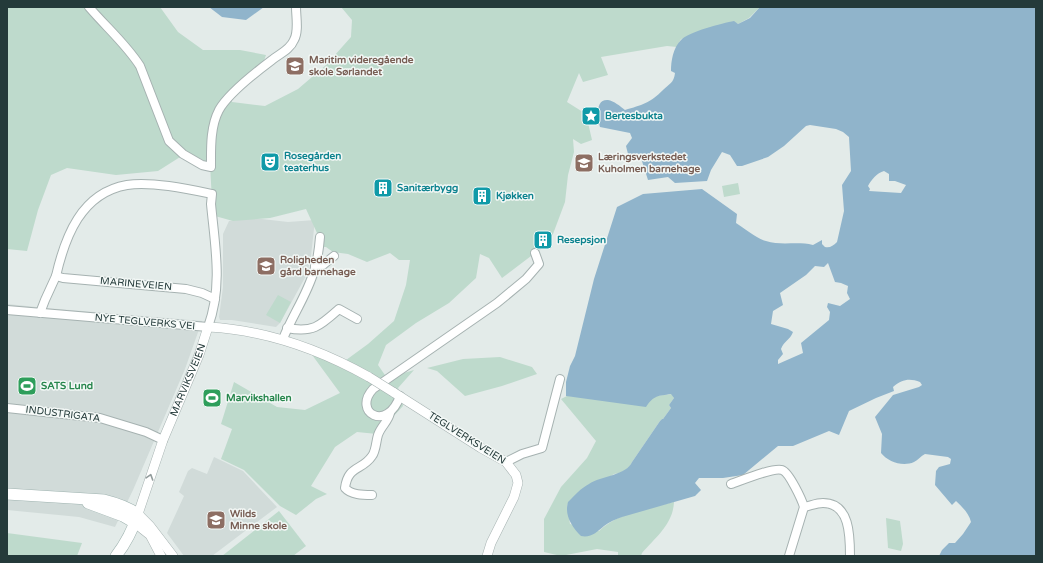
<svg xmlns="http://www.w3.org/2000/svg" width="1043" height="563" font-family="'Varela Round',sans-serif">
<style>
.built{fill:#d1dbd9}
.green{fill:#bedacc}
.water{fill:#90b4cb;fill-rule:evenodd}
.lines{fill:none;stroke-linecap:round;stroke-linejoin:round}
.minor-casing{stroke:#a6b2b1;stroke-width:10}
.tertiary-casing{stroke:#a6b2b1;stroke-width:10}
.secondary-casing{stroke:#9fb3b0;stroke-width:12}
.minor{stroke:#fff;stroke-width:8}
.tertiary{stroke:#fff;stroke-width:9}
.secondary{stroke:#fff;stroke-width:11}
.tertiary-bridge-casing{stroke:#a6b2b1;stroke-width:10;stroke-linecap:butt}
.tertiary-bridge{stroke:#fff;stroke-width:9}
.oneway{stroke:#929c9c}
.labels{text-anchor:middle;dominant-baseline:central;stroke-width:3;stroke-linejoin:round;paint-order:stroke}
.education-label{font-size:10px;font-weight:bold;fill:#785e54;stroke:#f3f8f6;text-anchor:start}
.culture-label{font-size:10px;font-weight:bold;fill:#0d838f;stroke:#f3f8f6;text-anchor:start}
.street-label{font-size:10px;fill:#243a3a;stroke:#f3f8f6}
.leisure-label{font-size:10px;font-weight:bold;fill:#27864d;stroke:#f3f8f6;text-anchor:start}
</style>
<rect width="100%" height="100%" fill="#e3ebe9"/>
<g class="built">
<path d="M243 219H262L288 222 315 220 311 256 307 274 280 323 276 327 232 320H220L219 317 223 287V234L229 221Z"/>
<path d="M7 304 46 308 202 321 185 369 133 490 115 527 79 517 7 510Z"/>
<path d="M214 457 243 471 277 507 212 556H184L167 533 184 496 179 492 188 471 192 468 207 474Z"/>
</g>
<g class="green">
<path d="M7 7H160L178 32 203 50H240L266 55 261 69 230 92 232 102 265 106 298 89 326 65 351 37 352 20 341 7H760L749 18 738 24 736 23 681 39 677 47 667 46 601 57 608 75 583 82 579 73 567 102 586 114 592 140 581 144 573 139 574 152 568 175 565 202 553 234 547 246 535 253 502 278 489 258 480 254 476 278 449 303 416 323 386 345 378 365 387 378 414 370 398 388 402 397 403 406 377 434 357 432 335 447 311 486 327 494 316 499 296 515 280 506 244 470 221 459 232 429 221 424 234 382 277 407 305 410 340 393 307 348 342 363 368 344 394 321 406 285 410 260H399L390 253 367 262 348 254 333 252 326 247H322L320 243H315L317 233 306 209 270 218 233 221 215 216 212 201 210 164 188 152 158 171 116 175 67 168 51 175 38 210 27 251 7 249Z"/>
<path d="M738 183 740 194 724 197 722 186Z"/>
<path d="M278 295 291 302 280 323 266 315Z"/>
<path d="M500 357 532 367 537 374 502 386 465 396 437 371 427 368 463 359Z"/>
<path d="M672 394 674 398 669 405 671 408 663 419H662L660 421 632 462C629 470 622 473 614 474L567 505 570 524 599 531C617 513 650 508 674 502 673 524 656 537 642 553L641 556H618V552L597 549 561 556 544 552V519L561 487 587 458 596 441 561 399 567 396 651 399 655 396Z"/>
<path d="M279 511 306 546 293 556H222Z"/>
<path d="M886 518 900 521 903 544 901 551 888 548Z"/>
<path d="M7 533 82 543 77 556H7Z"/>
</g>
<g class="water">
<path d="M209 7H264L246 20 222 17Z"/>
<path d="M760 7H1036V556H939L942 550 949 543H955L963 534 971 522C969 513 962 507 956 501L952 505 935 485 936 471 939 467 950 464 951 459 948 457 925 454C921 456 918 460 914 462 903 467 888 462 881 453L882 434 875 417 893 395 919 387 922 385 920 382C910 378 902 379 893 387L894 391 876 398 849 411 839 435 829 431 793 446H778L743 475 723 478H699L695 483 701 490 695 496 622 517C616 519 609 522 604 526 597 532 591 538 581 536 572 527 564 515 568 502 574 496 581 488 589 484 601 476 627 475 632 462L660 421 662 419H663L671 408 669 405 674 398 671 394C658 396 654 395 646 407L566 396V382L570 366 575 356 594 279 617 207 643 194 702 189 737 214 736 223C744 228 757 239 766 241 781 246 798 241 813 245L822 240V244L825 247C830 248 833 246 837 242L844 211 842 185 851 171 849 137 843 132 836 129 810 125 806 126 784 146 768 157 742 166H737L730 155 722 152 711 170 707 181 675 183 668 177 648 180 640 155 629 158 626 146 632 138 630 133 600 127C598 120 594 99 608 100 614 101 620 106 625 110 642 105 650 103 663 90 669 84 674 83 675 73L671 71C671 61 673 48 681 40 688 32 723 23 734 21L738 24 750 18ZM884 171 889 174V181H895L906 185 901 193 869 191 870 189 868 186C871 180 877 173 884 171ZM828 263 835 282 841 283 848 286 847 293 850 299 840 306 828 303 827 307 830 312 829 320 801 343 803 353 778 364V360L783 354 781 349C784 341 790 340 793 332L788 329 771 324 773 311 783 305 780 293 806 275 815 266 824 267Z"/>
</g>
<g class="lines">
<defs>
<g id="minor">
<path d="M89 7C106 27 126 44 140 66L169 141 183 154 202 165 211 167C211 149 210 127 219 110 228 94 256 72 272 60 279 54 290 50 294 40 299 31 296 17 296 7"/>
<path d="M315 266 323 265 334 256"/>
<path d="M7 310 208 327C223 286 215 246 211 204L212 194C188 189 150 181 127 185 81 193 65 237 56 276"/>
<path d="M40 313 45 300 56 276 63 278 186 289 202 293 215 299"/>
<path d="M287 328C313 333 320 326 339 309L357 319"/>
<path d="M283 339C292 316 307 295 314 271 318 260 319 249 320 237"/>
<path d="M400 396C387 433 352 412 373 389L497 303 526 279 539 264 535 253"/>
<path d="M7 408 100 418 146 432 163 440"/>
<path d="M506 462 522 454 542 448 560 379"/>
<path d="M731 484C740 481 774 467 782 470 789 472 802 500 804 507L789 556"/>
<path d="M372 495C363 495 351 495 345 488 348 465 362 471 372 456 376 451 376 441 378 435 381 426 388 422 390 413"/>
<path d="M804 507C810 506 816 503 823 503 850 503 850 536 850 556"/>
</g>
<g id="tertiary">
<path d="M393 392 481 448 506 462 516 475 518 483 514 497 491 543 487 556"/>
<path d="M135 523 150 535 161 556"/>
<path id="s1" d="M173 556 150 526 138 514 163 440 199 355 208 327C265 330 319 349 369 377"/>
</g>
<g id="secondary">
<path d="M7 494 104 500C116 503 128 507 138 514 133 529 126 543 116 556"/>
<path d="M88 503 123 516 135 523"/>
</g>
</defs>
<use href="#minor" class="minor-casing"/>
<use href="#tertiary" class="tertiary-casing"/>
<use href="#secondary" class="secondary-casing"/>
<use href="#minor" class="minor"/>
<use href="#tertiary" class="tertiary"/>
<use href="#secondary" class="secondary"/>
<defs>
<path id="tertiary-bridge" d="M369 377 393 392"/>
</defs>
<use href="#tertiary-bridge" class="tertiary-bridge-casing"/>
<use href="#tertiary-bridge" class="tertiary-bridge"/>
</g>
<defs><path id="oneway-chevron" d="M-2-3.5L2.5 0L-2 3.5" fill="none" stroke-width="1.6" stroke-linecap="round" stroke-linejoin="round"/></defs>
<use class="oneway" href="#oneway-chevron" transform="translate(150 477) rotate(-72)"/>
<defs>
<symbol id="school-square" viewBox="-11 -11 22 22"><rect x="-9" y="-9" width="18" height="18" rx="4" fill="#8d6e63" stroke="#f3f8f6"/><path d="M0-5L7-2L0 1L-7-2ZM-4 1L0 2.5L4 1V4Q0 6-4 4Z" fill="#fff"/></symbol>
<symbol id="sight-square" viewBox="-11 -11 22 22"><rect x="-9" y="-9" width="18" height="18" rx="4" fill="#0f9aa8" stroke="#f3f8f6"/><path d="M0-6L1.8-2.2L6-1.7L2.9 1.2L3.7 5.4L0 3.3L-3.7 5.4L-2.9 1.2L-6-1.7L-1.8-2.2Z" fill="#fff"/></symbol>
<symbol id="theatre-square" viewBox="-11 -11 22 22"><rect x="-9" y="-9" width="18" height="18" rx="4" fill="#0f9aa8" stroke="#f3f8f6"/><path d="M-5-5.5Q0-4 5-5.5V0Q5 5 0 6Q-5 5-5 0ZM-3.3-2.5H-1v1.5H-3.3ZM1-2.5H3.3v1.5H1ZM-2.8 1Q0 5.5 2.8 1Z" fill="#fff"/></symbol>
<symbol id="building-square" viewBox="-11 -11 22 22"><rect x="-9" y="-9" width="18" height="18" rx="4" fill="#0f9aa8" stroke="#f3f8f6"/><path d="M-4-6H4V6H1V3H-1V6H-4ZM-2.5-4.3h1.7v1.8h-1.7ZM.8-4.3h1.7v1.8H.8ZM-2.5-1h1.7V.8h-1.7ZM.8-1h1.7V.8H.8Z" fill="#fff"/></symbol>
<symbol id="stadium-square" viewBox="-11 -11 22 22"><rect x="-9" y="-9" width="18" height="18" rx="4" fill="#2e9e5b" stroke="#f3f8f6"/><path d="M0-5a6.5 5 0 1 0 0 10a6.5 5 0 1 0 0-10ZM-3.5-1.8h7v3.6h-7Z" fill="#fff"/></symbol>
</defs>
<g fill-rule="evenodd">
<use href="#school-square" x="284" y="55" width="22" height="22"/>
<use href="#sight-square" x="580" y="105" width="22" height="22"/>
<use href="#theatre-square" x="259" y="151" width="22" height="22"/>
<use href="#school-square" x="573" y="152" width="22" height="22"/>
<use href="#building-square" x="372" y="177" width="22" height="22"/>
<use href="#building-square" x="471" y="185" width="22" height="22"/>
<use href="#building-square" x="532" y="229" width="22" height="22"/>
<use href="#school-square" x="255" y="255" width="22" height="22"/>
<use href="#stadium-square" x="16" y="375" width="22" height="22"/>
<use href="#stadium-square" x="201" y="387" width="22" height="22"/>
<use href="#school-square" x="205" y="509" width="22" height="22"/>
</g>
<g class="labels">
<g class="education-label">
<text x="309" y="60">Maritim videregående<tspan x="309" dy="12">skole Sørlandet</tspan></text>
<text x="598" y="157">Læringsverkstedet<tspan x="598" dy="12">Kuholmen barnehage</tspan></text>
<text x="280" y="260">Roligheden<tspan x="280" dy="12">gård barnehage</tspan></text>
<text x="230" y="514">Wilds<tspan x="230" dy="12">Minne skole</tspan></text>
</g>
<g class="culture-label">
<text x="605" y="116">Bertesbukta</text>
<text x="284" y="156">Rosegården<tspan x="284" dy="12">teaterhus</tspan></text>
<text x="397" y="188">Sanitærbygg</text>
<text x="496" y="196">Kjøkken</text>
<text x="557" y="240">Resepsjon</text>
</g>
<g class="street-label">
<text transform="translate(136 284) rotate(5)">MARINEVEIEN</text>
<text transform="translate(145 322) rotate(5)">NYE TEGLVERKS VEI</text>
<text stroke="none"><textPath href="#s1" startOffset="198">MARVIKSVEIEN</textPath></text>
<text transform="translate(63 414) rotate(7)">INDUSTRIGATA</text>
<text transform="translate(467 438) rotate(32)">TEGLVERKSVEIEN</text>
</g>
<g class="leisure-label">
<text x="41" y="386">SATS Lund</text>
<text x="226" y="398">Marvikshallen</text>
</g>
</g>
<rect width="1043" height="563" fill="none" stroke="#243a3a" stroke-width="16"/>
</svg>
